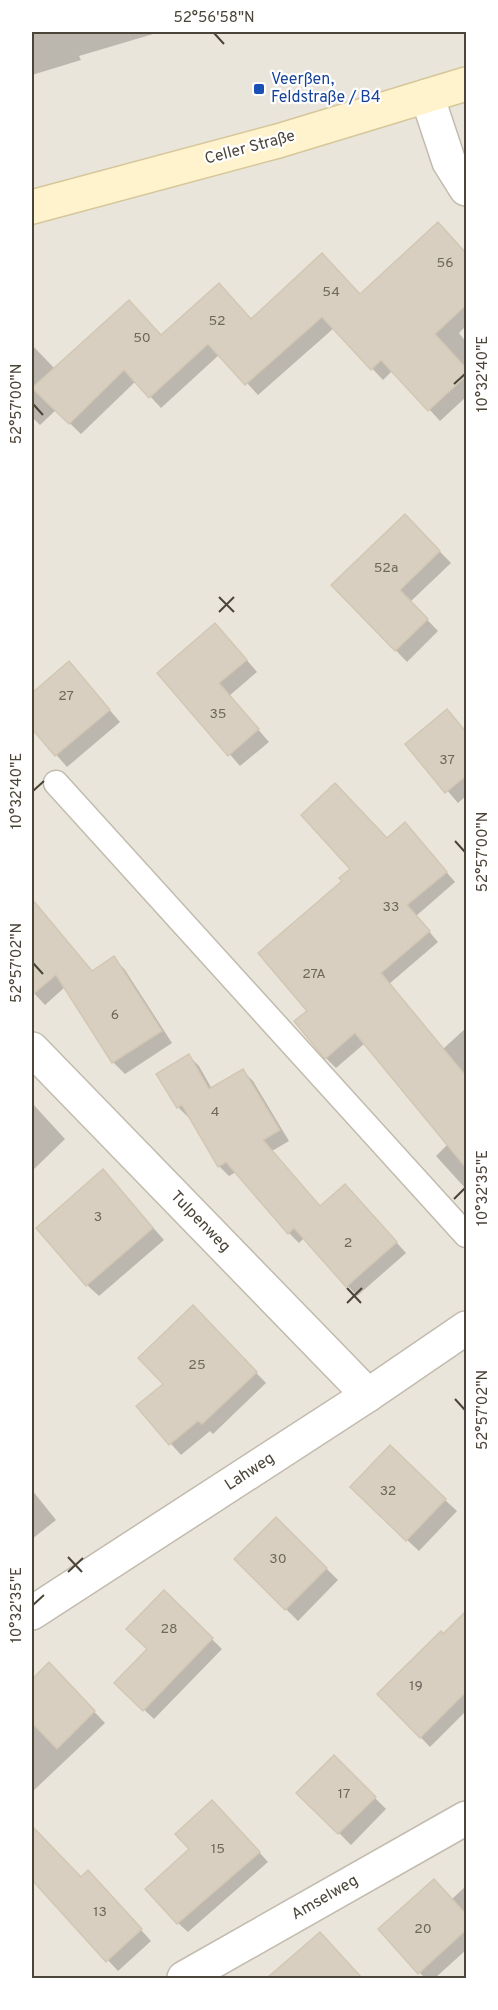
<svg xmlns="http://www.w3.org/2000/svg" width="498" height="2010" font-family="Overpass,sans-serif">
<style>
.residential{fill:#eae5da}
.shadow{fill:#0003}
.building{fill:#d8cfc1;stroke:#d3c7b4;stroke-width:1.5}
.lines{fill:none;stroke-linecap:round;stroke-linejoin:round}
.lane-casing{stroke:#c2bbae;stroke-width:27}
.street-casing{stroke:#c2bbae;stroke-width:36}
.secondary-casing{stroke:#d6c79b;stroke-width:36}
.lane{stroke:#fff;stroke-width:24}
.street{stroke:#fff;stroke-width:33}
.secondary{stroke:#fff3cd;stroke-width:33}
.ticks{fill:none;stroke:#4b4439;stroke-width:2}
.transit-dot{fill:#1a4fb4;stroke:#fff;stroke-width:2}
.labels{text-anchor:middle;dominant-baseline:central;stroke-width:4.5;stroke-linejoin:round;paint-order:stroke}
.number-label{font-size:14px;fill:#6e675b}
.transit-label{font-size:16px;fill:#164399;stroke:#fff;text-anchor:start}
.street-label{font-size:16px;fill:#4b4439;stroke:#fff}
.neatline{fill:none;stroke:#4b4439;stroke-width:2}
.ticks-label{font-size:15px;text-anchor:middle;fill:#4b4439}
</style>
<rect width="100%" height="100%" fill="#f6f3ec"/>
<rect class="residential" x="32" y="32" width="434" height="1946"/>
<g class="shadow">
<path d="M32 32H160L79 56 81 60 32 75Z"/>
<path d="M449 235 466 254V326L459 333 466 342V397L440 421 393 370 383 380 334 328 258 395 220 354 161 408 136 381 81 434 56 410 40 425 32 417V345L55 369 162 337 251 320 360 295Z"/>
<path d="M405 516 451 563 410 602 438 631 407 662 333 585Z"/>
<path d="M226 636 257 672 229 696 269 742 240 766 159 673Z"/>
<path d="M69 663 120 722 67 767 32 727V695Z"/>
<path d="M447 711 466 732V796L458 803 407 744Z"/>
<path d="M405 824 455 882 416 916 438 942 389 984 443 1049 466 1028V1189L436 1156 448 1144 365 1043 336 1068 326 1058 309 1011 344 882Z"/>
<path d="M32 899 93 972 114 958 125 970 172 1043 125 1074 113 1062 65 987 45 1005 32 991Z"/>
<path d="M189 1056 199 1066 212 1089 243 1071 253 1081 289 1141 272 1151 321 1207 355 1196 406 1253 357 1296 304 1238 299 1243 289 1233 236 1172 229 1176 219 1166 190 1116 188 1117 178 1107Z"/>
<path d="M32 1103 65 1139 32 1171Z"/>
<path d="M114 1183 164 1240 99 1296 87 1285Z"/>
<path d="M204 1318 266 1383 213 1434 210 1431 181 1455 138 1407 165 1384Z"/>
<path d="M32 1490 56 1520 32 1539Z"/>
<path d="M363 1499 445 1500 457 1511 419 1551Z"/>
<path d="M276 1519 338 1580 298 1621 236 1559Z"/>
<path d="M164 1592 222 1649 154 1719 116 1683 149 1649Z"/>
<path d="M460 1619 466 1625V1711L430 1747 379 1694Z"/>
<path d="M49 1664 105 1723 32 1792V1681Z"/>
<path d="M334 1757 386 1809 351 1845 299 1793Z"/>
<path d="M222 1811 268 1862 188 1932 178 1923 191 1850Z"/>
<path d="M32 1828 81 1879 99 1883 151 1941 118 1971 32 1878Z"/>
<path d="M466 1886V1950L435 1978H425L420 1973 452 1899Z"/>
<path d="M320 1934 361 1978H270Z"/>
</g>
<g class="building">
<path d="M438 222 466 253V305L435 334 466 368V376L428 411 381 360 371 370 322 317 245 385 208 344 149 398 124 370 69 424 32 388 129 300 161 335 219 283 251 319 322 253 360 294Z"/>
<path d="M405 514 440 551 400 590 428 619 395 651 331 585Z"/>
<path d="M215 623 247 660 219 683 259 729 228 756 157 673Z"/>
<path d="M69 661 110 710 55 756 32 729V693Z"/>
<path d="M447 709 466 732V776L445 793 405 744Z"/>
<path d="M335 783 387 838 405 822 447 872 407 905 430 931 381 973 466 1076V1168L355 1033 325 1059 294 1021 307 1011 258 953 342 881 339 878 350 869 301 815Z"/>
<path d="M32 899 92 971 114 956 162 1031 112 1063 56 975 32 995Z"/>
<path d="M189 1054 209 1089 243 1069 280 1130 263 1140 320 1206 345 1184 397 1242 346 1287 294 1228 288 1234 226 1162 218 1167 182 1105 177 1108 156 1074Z"/>
<path d="M103 1169 153 1228 86 1286 36 1228Z"/>
<path d="M193 1305 257 1372 202 1424 198 1421 169 1445 136 1406 163 1384 138 1358Z"/>
<path d="M390 1445 446 1499 406 1541 350 1487Z"/>
<path d="M276 1517 327 1568 285 1610 234 1559Z"/>
<path d="M164 1590 213 1638 143 1711 114 1683 147 1649 126 1629Z"/>
<path d="M466 1611V1692L420 1738 377 1694 441 1631 443 1634Z"/>
<path d="M49 1662 95 1711 57 1749 32 1723V1679Z"/>
<path d="M334 1755 376 1797 338 1834 296 1793Z"/>
<path d="M212 1800 260 1852 177 1924 145 1889 189 1849 175 1834Z"/>
<path d="M32 1826 81 1877 88 1870 142 1929 106 1962 32 1880Z"/>
<path d="M434 1879 466 1914V1930L418 1974 378 1929Z"/>
<path d="M320 1932 362 1978H267Z"/>
</g>
<g class="lines">
<defs>
<path id="lane" d="M56 783 466 1235"/>
<g id="street">
<path d="M427 96 449 162 466 189"/>
<path d="M32 1049 368 1395"/>
<path d="M32 1613 368 1395 466 1328"/>
<path d="M184 1978 466 1818"/>
</g>
<path id="secondary" d="M32 207 278 141 466 84"/>
</defs>
<use href="#lane" class="lane-casing"/>
<use href="#street" class="street-casing"/>
<use href="#secondary" class="secondary-casing"/>
<use href="#lane" class="lane"/>
<use href="#street" class="street"/>
<use href="#secondary" class="secondary"/>
</g>
<path class="ticks" d="M214 33 224 44M454 384 465 374M33 404 43 415M219 597 234 612M219 612 234 597M33 791 44 781M455 841 465 852M33 963 43 974M454 1199 465 1188M347 1288 361 1303M347 1303 362 1288M455 1399 465 1410M68 1557 82 1572M68 1572 83 1558M33 1605 44 1595"/>
<rect class="transit-dot" x="253" y="83" width="12" height="12" rx="3"/>
<g class="labels">
<g class="number-label">
<text x="445" y="263">56</text>
<text x="331" y="292">54</text>
<text x="217" y="321">52</text>
<text x="142" y="338">50</text>
<text x="386" y="568">52a</text>
<text x="66" y="696">27</text>
<text x="218" y="714">35</text>
<text x="447" y="760">37</text>
<text x="391" y="907">33</text>
<text x="314" y="974">27A</text>
<text x="115" y="1015">6</text>
<text x="215" y="1112">4</text>
<text x="98" y="1217">3</text>
<text x="348" y="1243">2</text>
<text x="197" y="1365">25</text>
<text x="388" y="1491">32</text>
<text x="278" y="1559">30</text>
<text x="169" y="1629">28</text>
<text x="416" y="1686">19</text>
<text x="344" y="1794">17</text>
<text x="218" y="1849">15</text>
<text x="100" y="1912">13</text>
<text x="423" y="1929">20</text>
</g>
<g class="transit-label">
<text x="271" y="80">Veerßen,<tspan x="271" dy="18">Feldstraße / B4</tspan></text>
</g>
<g class="street-label">
<text transform="translate(250 148) rotate(-15)">Celler Straße</text>
<text transform="translate(200 1222) rotate(46)">Tulpenweg</text>
<text transform="translate(250 1472) rotate(-33)">Lahweg</text>
<text transform="translate(325 1898) rotate(-30)">Amselweg</text>
</g>
</g>
<rect width="498" height="2010" fill="none" stroke="#ffffff" stroke-width="66"/>
<rect x="33" y="33" width="432" height="1944" class="neatline"/>
<g class="ticks-label">
<text x="214" y="22">52°56'58"N</text>
<text transform="translate(482 374) rotate(-90)" y="5">10°32'40"E</text>
<text transform="translate(16 404) rotate(-90)" y="5">52°57'00"N</text>
<text transform="translate(16 791) rotate(-90)" y="5">10°32'40"E</text>
<text transform="translate(482 852) rotate(-90)" y="5">52°57'00"N</text>
<text transform="translate(16 963) rotate(-90)" y="5">52°57'02"N</text>
<text transform="translate(482 1188) rotate(-90)" y="5">10°32'35"E</text>
<text transform="translate(482 1410) rotate(-90)" y="5">52°57'02"N</text>
<text transform="translate(16 1605) rotate(-90)" y="5">10°32'35"E</text>
</g>
</svg>
